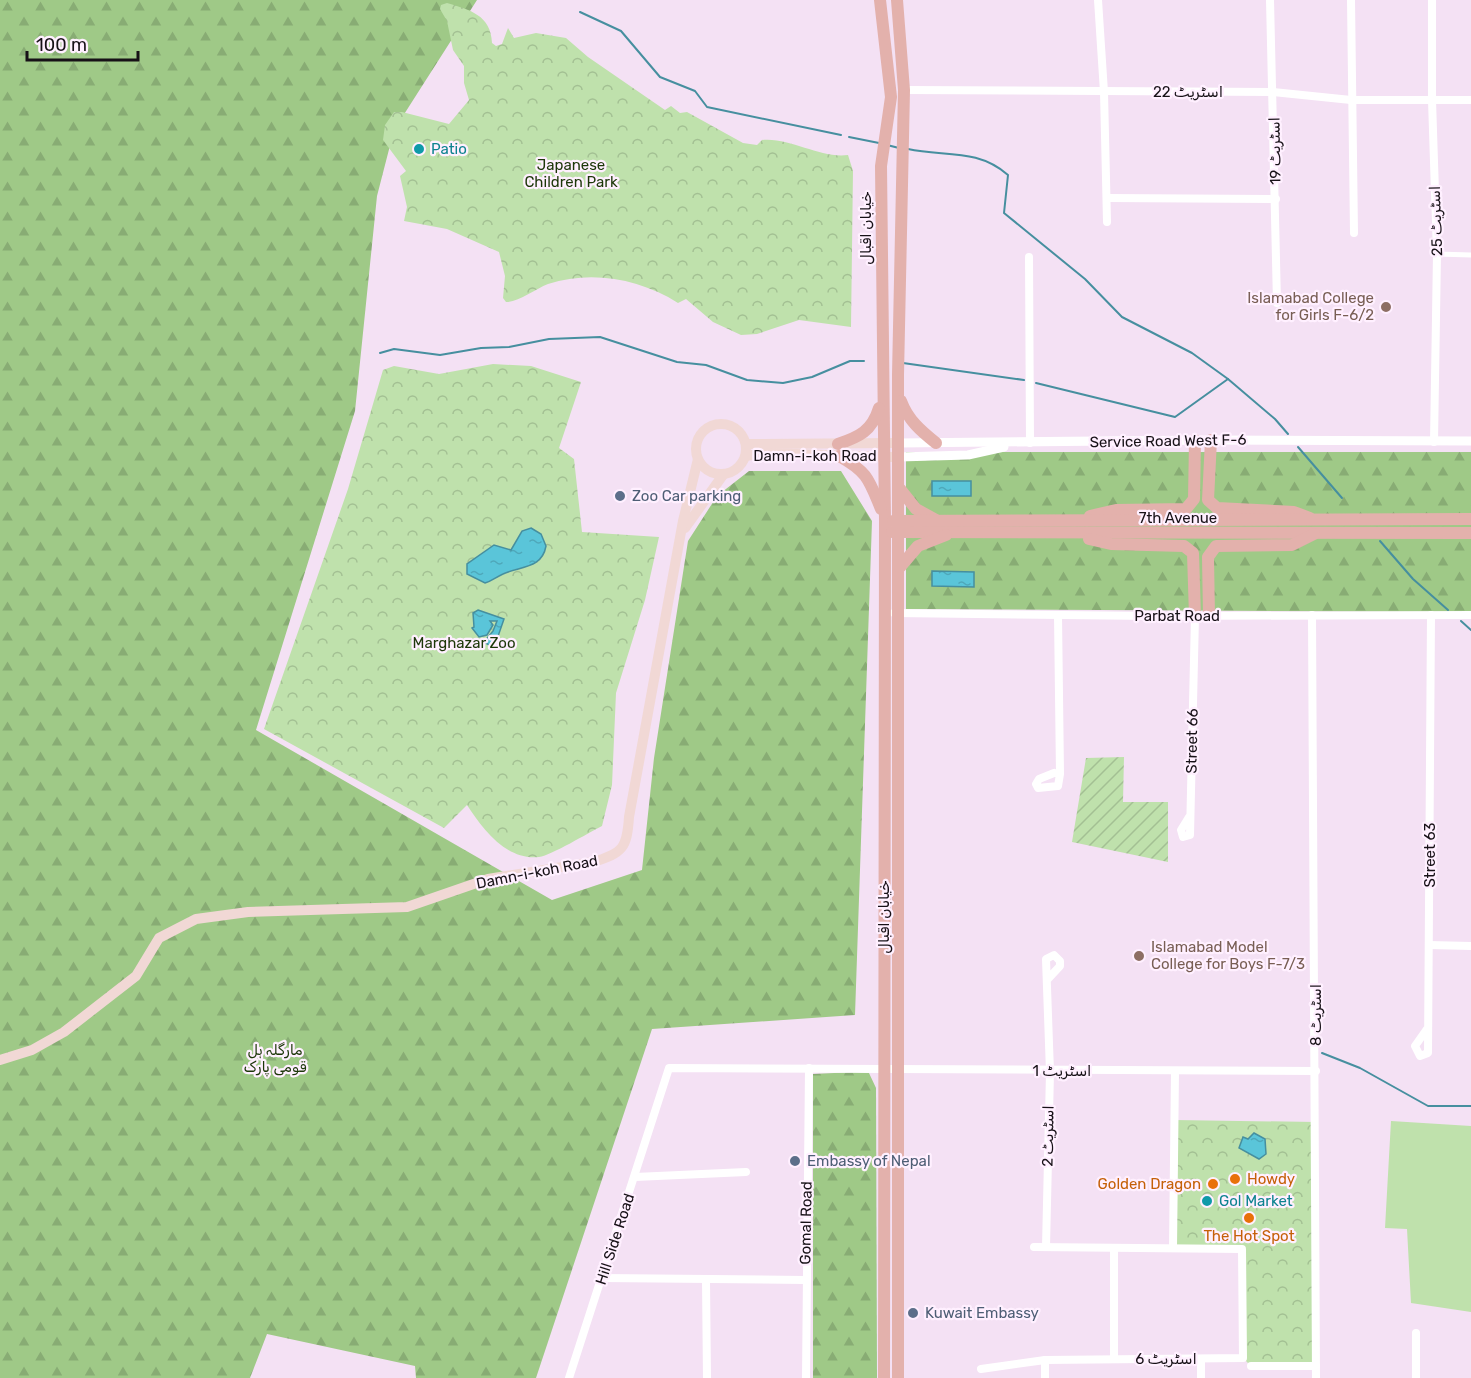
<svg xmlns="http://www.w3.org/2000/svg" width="1471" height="1378" font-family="Rubik,'Noto Sans Arabic',sans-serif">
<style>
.forest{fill:url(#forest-firs)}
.park{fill:url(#park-crowns)}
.garden{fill:url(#garden-furrows)}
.pitch{fill:#bfe1ac}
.water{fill:url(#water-ripples);stroke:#468f9f;stroke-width:1.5}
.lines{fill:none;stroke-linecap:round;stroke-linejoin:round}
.stream{stroke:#468f9f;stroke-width:2}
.pedestrian{stroke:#fff;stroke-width:5}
.minor{stroke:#fff;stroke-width:8}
.tertiary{stroke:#fff;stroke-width:9}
.secondary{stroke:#f1d8d5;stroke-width:10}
.primary{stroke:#e3b1ac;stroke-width:12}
.culture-dot{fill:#0f9aa8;stroke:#fff0ff;stroke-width:2}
.education-dot{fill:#8d6e63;stroke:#fff0ff;stroke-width:2}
.service-dot{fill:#5c6f8a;stroke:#fff0ff;stroke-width:2}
.food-dot{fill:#e8710a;stroke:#fff0ff;stroke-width:2}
.labels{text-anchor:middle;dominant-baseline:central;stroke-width:4.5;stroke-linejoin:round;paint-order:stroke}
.street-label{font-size:15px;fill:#171117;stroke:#fff0ff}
.culture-label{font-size:15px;fill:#0d838f;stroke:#fff0ff;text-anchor:start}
.park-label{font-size:15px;fill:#1c3708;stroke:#fff0ff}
.education-label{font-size:15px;fill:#785e54;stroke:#fff0ff;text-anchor:end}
.service-label{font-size:15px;fill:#4e5e75;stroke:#fff0ff;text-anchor:start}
.food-label{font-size:15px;fill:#c56008;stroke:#fff0ff;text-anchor:start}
</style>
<defs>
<pattern id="forest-firs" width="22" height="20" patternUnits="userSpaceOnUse" patternTransform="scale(1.5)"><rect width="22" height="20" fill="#9fc987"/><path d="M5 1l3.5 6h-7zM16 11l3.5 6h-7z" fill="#88ac74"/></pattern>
<pattern id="park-crowns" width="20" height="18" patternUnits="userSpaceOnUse" patternTransform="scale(1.5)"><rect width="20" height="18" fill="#bfe1ac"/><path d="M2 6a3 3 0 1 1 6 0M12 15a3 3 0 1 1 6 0" fill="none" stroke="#a3c093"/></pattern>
<pattern id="garden-furrows" width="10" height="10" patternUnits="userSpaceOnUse" patternTransform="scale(1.5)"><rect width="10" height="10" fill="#bfe1ac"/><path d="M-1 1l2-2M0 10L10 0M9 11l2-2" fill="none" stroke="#a3c093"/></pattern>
<pattern id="water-ripples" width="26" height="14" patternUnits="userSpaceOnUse" patternTransform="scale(1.5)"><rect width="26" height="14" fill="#5ac5d9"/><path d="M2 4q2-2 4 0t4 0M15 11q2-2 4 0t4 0" fill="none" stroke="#4ea8ba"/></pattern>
</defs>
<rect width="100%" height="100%" fill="#f4e1f4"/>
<g class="forest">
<path d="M0 0H477L394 130 377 196 355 411 256 730 552 900 642 870 654 758 688 541 717 496 749 471H841L872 521 855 1015 652 1029 536 1378H416L415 1366 267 1334 250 1378H0Z"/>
<path d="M906 452H1471V612L906 609Z"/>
<path d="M855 1072 869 1073 876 1088 877 1378H813V1074Z"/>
</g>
<g class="park">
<path d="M447 3C470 10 491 15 492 43L496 46 502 44 508 28 514 38 536 33 566 38 588 57 665 110 671 106 680 113 687 112 743 143 757 145 762 140C790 137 821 159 848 155L853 171 851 327 799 320 757 334 741 335 713 322 686 299 678 303C640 279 592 270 548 284 535 289 519 302 506 302L503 298 505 276 499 252 447 229 404 221 407 207 400 176 406 171 383 140 385 125 394 112H402L449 124 469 100 464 83V66L453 50 447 21 440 9 441 5Z"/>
<path d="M493 364 531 366 581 382 559 448 574 459 582 532 659 537 645 600 616 693 612 785 602 826C588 833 552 855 539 857 506 861 482 828 467 805L444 828 264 729 348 489 383 370 394 366 439 374Z"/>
<path d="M1174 1120 1316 1122V1366H1251L1243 1358 1242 1249 1173 1248Z"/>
</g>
<path class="garden" d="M1124 757 1123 802H1168V862L1072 842 1086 758Z"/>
<path class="pitch" d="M1391 1121 1471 1126V1312L1411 1303 1407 1229 1385 1228Z"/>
<g class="water">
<rect x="932" y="481" width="39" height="15"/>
<path d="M531 528 541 534 546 546C542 569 520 566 503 574 496 577 492 581 485 583L467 574V564L494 545 511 550 522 531Z"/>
<path d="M932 571 974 572V587L932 586Z"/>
<path d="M478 610 504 619 494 648 484 642 493 631 497 621H490L493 625 487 635 479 637 472 628 474 627 473 613Z"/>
<path d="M1254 1133 1265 1139 1266 1154 1259 1159 1239 1148 1243 1137 1248 1139Z"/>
</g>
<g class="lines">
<g class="stream">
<path d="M580 12 621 31 660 77 695 91 707 107 841 135"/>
<path d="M849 137 879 143"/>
<path d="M887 145 899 148"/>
<path d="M908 149C944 157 977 148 1008 175L1004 213 1085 279 1122 317 1192 353 1228 379"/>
<path d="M380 353 394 349 440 355 481 348 509 347 549 339 600 337 677 362 706 365 747 380 783 383 812 377 850 361H864"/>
<path d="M903 363 1024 380"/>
<path d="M1036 383 1175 417 1228 379 1275 419 1288 434"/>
<path d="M1298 447 1342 498"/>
<path d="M1380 541 1413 579 1448 610"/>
<path d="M1461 621 1471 630"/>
<path d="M1322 1053 1360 1068 1428 1106H1471"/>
</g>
<path class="pedestrian" d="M1437 254 1471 255"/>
<g class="minor">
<path d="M1098 0 1104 92 1107 222"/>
<path d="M1270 0 1277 303"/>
<path d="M1351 0 1354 233"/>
<path d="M1432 0V100L1437 254 1434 442"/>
<path d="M904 90 1273 92 1351 100H1471"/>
<path d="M1107 198 1276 199"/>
<path d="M1029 257 1030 443"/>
<path d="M894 613 1152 616 1471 615"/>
<path d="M1312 615 1316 1378"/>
<path d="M1054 773 1039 779 1036 784 1038 788 1058 786 1060 774 1058 615"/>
<path d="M1189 817 1181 830 1183 837 1190 835 1195 616"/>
<path d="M1429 945 1471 946"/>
<path d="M1427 1029 1415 1046 1420 1056 1428 1053 1431 615"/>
<path d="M635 1177 746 1172"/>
<path d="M1046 1247 1050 1072 1046 959 1054 955 1060 961V966L1047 980"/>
<path d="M1114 1248V1359"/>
<path d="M1173 1248 1175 1071"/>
<path d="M602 1278 805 1280"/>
<path d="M706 1280 707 1378"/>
<path d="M1416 1333V1378"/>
<path d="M1201 1359V1378"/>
<path d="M1045 1360V1378"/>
<path d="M1251 1366H1316"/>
<path d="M981 1369 1045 1360 1243 1358 1242 1249 1034 1247"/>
<path d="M569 1378 669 1068 1316 1071"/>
<path d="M806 1378 809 1068"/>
</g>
<g class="tertiary">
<path d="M899 443 1211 440 1471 441"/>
<path d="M899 457 968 455 1004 447"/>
</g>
<g class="secondary">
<circle cx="721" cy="449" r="25"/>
<path d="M746 444 893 443"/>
<path d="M746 456 764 453 892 457"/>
<path d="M685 528 723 475"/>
<path d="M0 1060 32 1050 64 1032 136 976 159 938 196 919 248 912 407 907 488 879 593 862C623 853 627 848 629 817L683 521 698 459"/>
</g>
<g class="primary">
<path d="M880 0 891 97 881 166 885 521 884 1378"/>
<path d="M897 0 904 90 898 375V1378"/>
<path d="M901 401C908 420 921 431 936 443"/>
<path d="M1211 440 1208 500 1217 508 1294 512 1310 518"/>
<path d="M838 444C859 437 872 431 879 408"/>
<path d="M839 456C868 472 869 480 881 509"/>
<path d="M900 489 916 509 936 520"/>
<path d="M1090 516 1116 510 1186 509 1194 499 1195 440"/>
<path d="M893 521 1471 519"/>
<path d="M892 532 1471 533"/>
<path d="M1089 539 1111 544 1184 546 1193 553 1195 616"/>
<path d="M900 567 918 546 946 535"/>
<path d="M1209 616 1208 557 1216 546 1292 545 1314 534"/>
</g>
</g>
<g class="culture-dot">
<circle cx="419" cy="149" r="6"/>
<circle cx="1207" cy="1201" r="6"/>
</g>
<g class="education-dot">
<circle cx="1386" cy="307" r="6"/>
<circle cx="1139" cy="956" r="6"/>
</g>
<g class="service-dot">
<circle cx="620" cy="496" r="6"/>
<circle cx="795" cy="1161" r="6"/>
<circle cx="913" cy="1313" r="6"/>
</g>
<g class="food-dot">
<circle cx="1235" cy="1179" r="6"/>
<circle cx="1213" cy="1184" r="6"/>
<circle cx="1249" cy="1218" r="6"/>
</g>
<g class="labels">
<g class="street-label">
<text x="1188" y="92">اسٹریٹ 22</text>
<text transform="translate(1275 151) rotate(-91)">اسٹریٹ 19</text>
<text transform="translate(1436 221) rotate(-92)">اسٹریٹ 25</text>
<text transform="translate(866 228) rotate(-90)">خیابان اقبال</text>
<text transform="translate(1168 441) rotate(-1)">Service Road West F-6</text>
<text x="815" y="456">Damn-i-koh Road</text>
<text x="1178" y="518">7th Avenue</text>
<text x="1177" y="616">Parbat Road</text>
<text transform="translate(1192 741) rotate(-89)">Street 66</text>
<text transform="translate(1430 855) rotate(-90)">Street 63</text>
<text transform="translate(537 872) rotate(-11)">Damn-i-koh Road</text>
<text transform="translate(884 917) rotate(-90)">خیابان اقبال</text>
<text transform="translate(1316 1015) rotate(-90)">اسٹریٹ 8</text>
<text x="1062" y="1071">اسٹریٹ 1</text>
<text transform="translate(1048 1136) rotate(-89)">اسٹریٹ 2</text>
<text transform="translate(806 1223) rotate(-89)">Gomal Road</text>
<text transform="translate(615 1239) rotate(-72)">Hill Side Road</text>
<text x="1166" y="1359">اسٹریٹ 6</text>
</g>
<g class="culture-label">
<text x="431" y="149">Patio</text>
<text x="1219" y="1201">Gol Market</text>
</g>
<g class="park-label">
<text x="571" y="165">Japanese<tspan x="571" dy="17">Children Park</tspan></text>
<text x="464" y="643">Marghazar Zoo</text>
<text x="275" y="1050">مارگلہ ہل<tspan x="275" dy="17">قومی پارک</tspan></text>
</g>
<g class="education-label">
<text x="1374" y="298">Islamabad College<tspan x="1374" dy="17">for Girls F-6/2</tspan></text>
<text x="1151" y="947" text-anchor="start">Islamabad Model<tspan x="1151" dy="17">College for Boys F-7/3</tspan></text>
</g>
<g class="service-label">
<text x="632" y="496">Zoo Car parking</text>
<text x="807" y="1161">Embassy of Nepal</text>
<text x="925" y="1313">Kuwait Embassy</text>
</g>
<g class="food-label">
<text x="1247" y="1179">Howdy</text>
<text x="1201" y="1184" text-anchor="end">Golden Dragon</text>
<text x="1249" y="1236" text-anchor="middle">The Hot Spot</text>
</g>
</g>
<path d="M27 51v9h111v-9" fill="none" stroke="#171117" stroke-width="3"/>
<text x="36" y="51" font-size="18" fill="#171117" stroke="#fff0ff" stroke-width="4.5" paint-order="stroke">100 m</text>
</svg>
